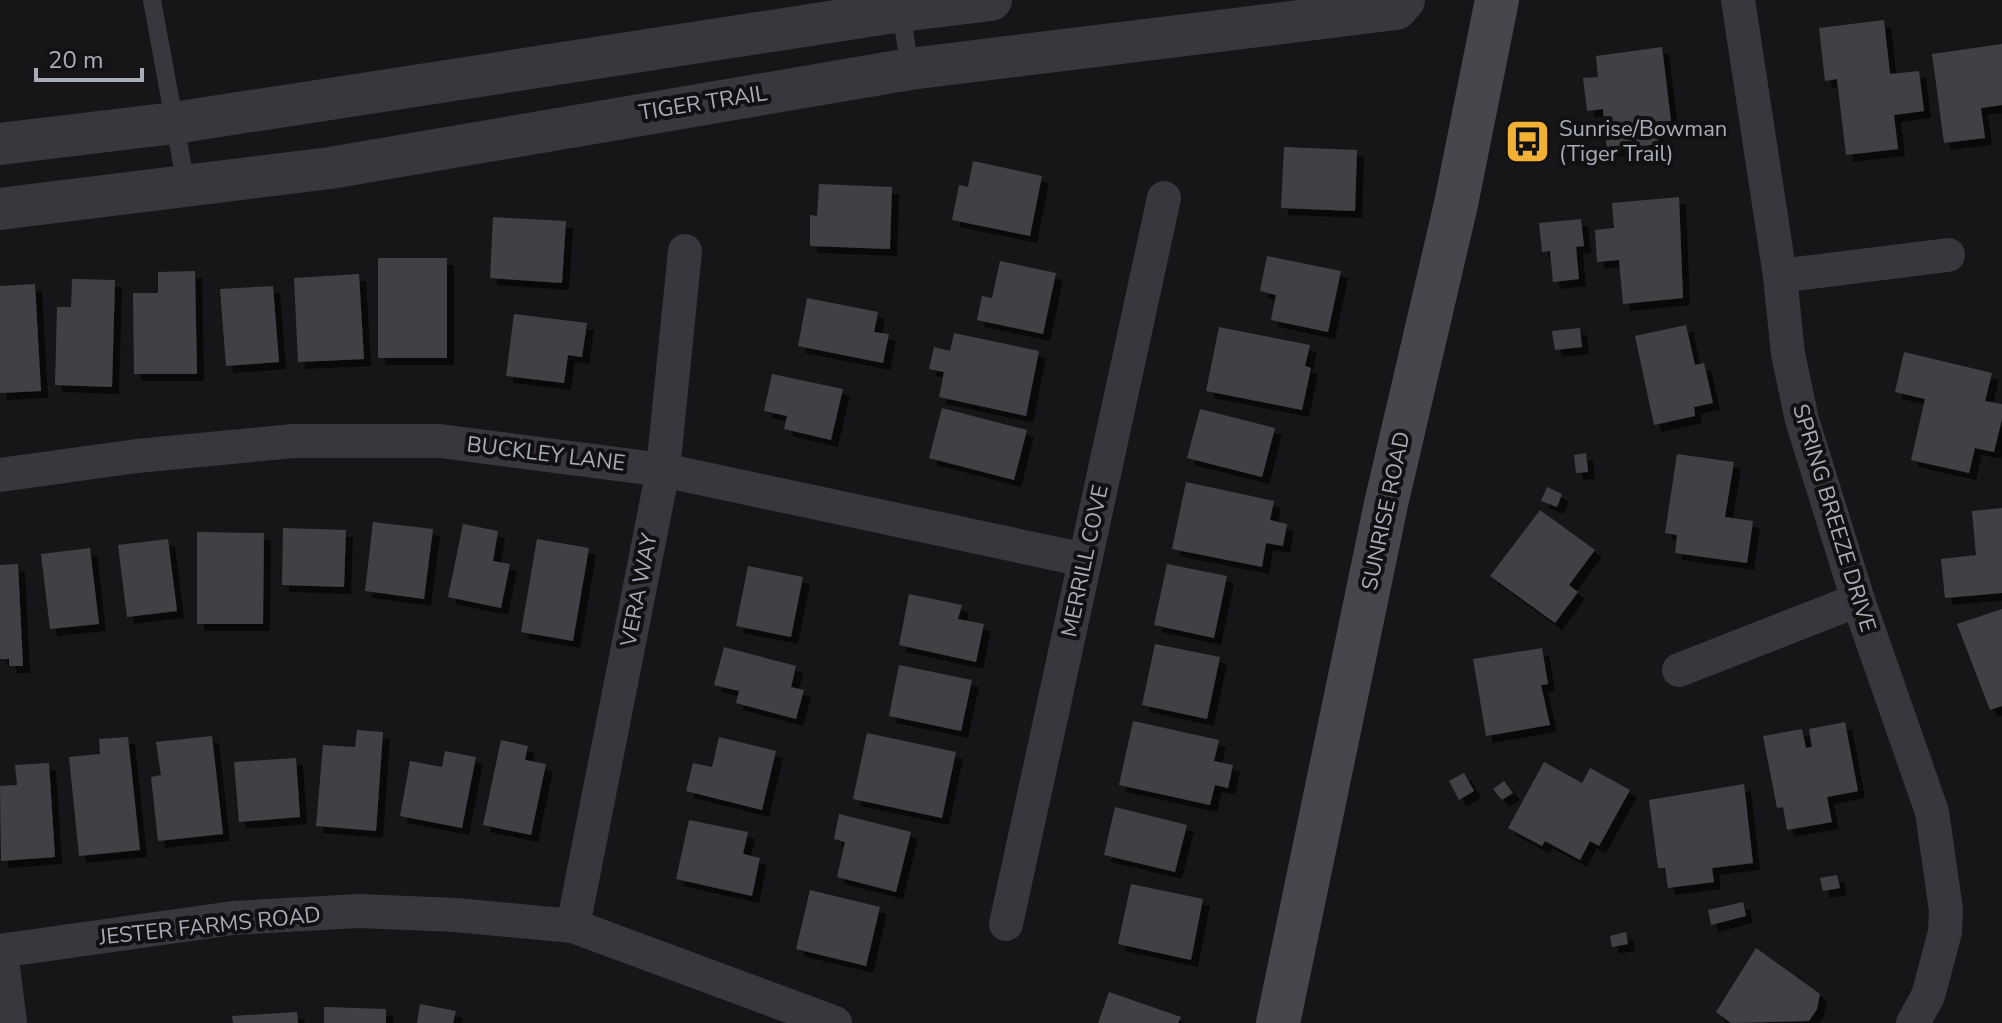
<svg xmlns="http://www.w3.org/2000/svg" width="2002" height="1023" font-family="'Nunito Sans',sans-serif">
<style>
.building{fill:#404145;filter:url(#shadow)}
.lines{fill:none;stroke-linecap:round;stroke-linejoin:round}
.service{stroke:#37383d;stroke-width:18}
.minor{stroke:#37383d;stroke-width:34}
.tertiary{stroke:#37383d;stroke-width:42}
.secondary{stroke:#45474d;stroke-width:44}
.labels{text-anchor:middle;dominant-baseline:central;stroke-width:8;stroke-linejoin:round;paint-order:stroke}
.street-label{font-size:22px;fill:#a8adb8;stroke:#111113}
.poi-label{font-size:22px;fill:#a8adb8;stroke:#111113;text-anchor:start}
</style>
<defs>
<filter id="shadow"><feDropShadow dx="7" dy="7" stdDeviation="0" flood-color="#0009"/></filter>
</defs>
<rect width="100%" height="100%" fill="#161618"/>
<g class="building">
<path d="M1884 20 1890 74 1919 71 1924 111 1894 115 1898 149 1846 155 1837 79 1825 81 1819 28Z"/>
<path d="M2002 44V105L1981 108 1985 138 1944 143 1932 54Z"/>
<path d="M1662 47 1671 121 1656 122 1659 144 1607 150 1603 109 1587 111 1583 78 1598 77 1596 56Z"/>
<path d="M1284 147 1357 150 1355 211 1281 208Z"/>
<path d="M973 161 1042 176 1030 236 952 220 959 185 968 187Z"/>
<path d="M819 184 892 187 890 249 810 246V215L817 216Z"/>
<path d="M1679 197 1683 298 1623 304 1619 260 1597 262 1595 230 1614 228 1612 203Z"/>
<path d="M493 217 566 221 562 283 490 278Z"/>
<path d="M1581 219 1584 246 1576 247 1579 279 1553 282 1550 251 1542 252 1539 223Z"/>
<path d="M1267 256 1341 271 1328 332 1271 320 1276 295 1260 291Z"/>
<rect x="378" y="258" width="69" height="100"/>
<path d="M1000 261 1056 273 1043 334 977 320 982 296 992 298Z"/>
<path d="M195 271 197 374H134L133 293H158V272Z"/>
<path d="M359 274 364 359 298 362 294 278Z"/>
<path d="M72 279 115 280 112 387 55 385 57 307H71Z"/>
<path d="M35 284 41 391 0 393V286Z"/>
<path d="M273 286 279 362 226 366 220 289Z"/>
<path d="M807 298 878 312 874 332 889 334 883 363 798 346Z"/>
<path d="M514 314 587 323 582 357 568 355 564 383 506 376Z"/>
<path d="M1686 325 1695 365 1704 363 1713 403 1694 407 1695 416 1654 425 1635 336Z"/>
<path d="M1219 327 1310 345 1305 366 1311 368 1302 410 1206 391Z"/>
<path d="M1580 328 1582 347 1555 350 1552 331Z"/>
<path d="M954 333 1039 351 1026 416 939 397 944 372 929 369 934 347 950 351Z"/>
<path d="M1904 352 1992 373 1985 401 2002 404V419L1994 452 1975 448 1969 473 1911 460 1925 399 1895 392Z"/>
<path d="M772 374 843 389 831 440 784 429 787 416 764 411Z"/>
<path d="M942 408 1027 430 1014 480 929 458Z"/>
<path d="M1200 409 1275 428 1262 477 1187 458Z"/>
<path d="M1586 453 1588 472 1576 473 1574 455Z"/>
<path d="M1677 454 1734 462 1725 517 1753 521 1747 563 1675 553 1677 535 1665 533Z"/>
<path d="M1186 482 1274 501 1270 520 1287 524 1283 546 1266 543 1262 567 1172 549Z"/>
<path d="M1547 487 1562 494 1557 507 1541 501Z"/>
<path d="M2002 508V593L1945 598 1941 559 1976 555 1972 511Z"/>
<path d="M1540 510 1595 550 1569 585 1578 592 1555 623 1490 576Z"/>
<path d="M373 522 433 529 424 599 365 591Z"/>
<path d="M463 524 498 531 493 561 510 564 501 608 448 597Z"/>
<path d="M283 528 346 530 344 587 282 585Z"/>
<path d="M197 532 264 533 263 624H197Z"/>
<path d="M168 539 177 611 127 617 118 545Z"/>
<path d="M537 539 589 548 573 641 521 632Z"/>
<path d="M90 548 99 624 50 629 41 554Z"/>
<path d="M18 564 23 666H9V659H0V565Z"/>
<path d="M1167 564 1227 576 1214 638 1154 625Z"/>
<path d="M748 566 803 577 791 637 736 626Z"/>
<path d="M909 594 962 605 958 619 984 624 976 662 899 645Z"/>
<path d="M2002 609V706L1990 710 1957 624Z"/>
<path d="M1155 644 1220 657 1207 719 1142 705Z"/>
<path d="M724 647 796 666 791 687 804 690 796 719 736 703 739 691 714 685Z"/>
<path d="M1542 648 1548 684 1541 685 1550 725 1486 736 1473 659Z"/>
<path d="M899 665 972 680 961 731 889 716Z"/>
<path d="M1133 721 1219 740 1214 761 1233 765 1228 788 1215 785 1210 805 1119 785Z"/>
<path d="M1845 722 1858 791 1827 797 1832 822 1787 830 1783 807 1777 808 1763 736 1802 729 1806 748 1812 747 1809 729Z"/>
<path d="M357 730 383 732 376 831 316 826 323 745 355 747Z"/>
<path d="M867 733 956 752 942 818 853 799Z"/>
<path d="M212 736 223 834 158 841 151 777 161 775 156 742Z"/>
<path d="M128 737 140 850 79 856 69 757 100 754 99 739Z"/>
<path d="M719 737 776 751 762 810 686 791 693 763 712 767Z"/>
<path d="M501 740 528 746 525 760 546 764 531 835 483 825Z"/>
<path d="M445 751 476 757 462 828 400 816 410 761 442 767Z"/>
<path d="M296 758 300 817 239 822 234 762Z"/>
<path d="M1544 762 1582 783 1590 768 1630 790 1599 846 1590 841 1580 860 1545 841 1542 846 1508 828Z"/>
<path d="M49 763 55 857 1 861 0 786 17 785 15 765Z"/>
<path d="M1464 773 1474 791 1459 800 1449 781Z"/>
<path d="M1504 781 1513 793 1502 800 1493 789Z"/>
<path d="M1744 784 1753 863 1712 868 1714 882 1668 888 1665 868H1658L1649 800Z"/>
<path d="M1115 807 1187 825 1175 872 1104 855Z"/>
<path d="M839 814 911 832 896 892 837 877 845 842 834 839Z"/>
<path d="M689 820 748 832 743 854 760 858 752 896 676 879Z"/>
<path d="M1837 875 1840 888 1823 891 1820 878Z"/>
<path d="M1131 884 1203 899 1191 960 1118 944Z"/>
<path d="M810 890 880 907 866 966 796 949Z"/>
<path d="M1743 902 1746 916 1711 925 1708 910Z"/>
<path d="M1626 932 1628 944 1612 947 1610 936Z"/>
<path d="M1756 948 1820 994 1817 1009 1809 1021 1731 1023 1716 1012Z"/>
<path d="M1109 992 1181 1017 1178 1023H1098Z"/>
<path d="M420 1004 456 1011 453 1023H417Z"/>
<path d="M324 1007 386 1009V1023H324Z"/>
<path d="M297 1012 298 1023H233L232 1016Z"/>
</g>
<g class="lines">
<g class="service">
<path d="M152 0 186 185"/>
<path d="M901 11 910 69"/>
</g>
<g class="minor">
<path d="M1738 0 1780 276 1788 354 1802 420 1858 600 1932 812 1946 910 1945 932 1928 996 1913 1023"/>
<path d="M1780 276 1948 255"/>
<path d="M0 475 137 456 293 441H440L663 470 1085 560"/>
<path d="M1679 670 1858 600"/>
<path d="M1006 924 1164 198"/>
<path d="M573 926 663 470 685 251"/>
<path d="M0 951 233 918 359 911 456 915 573 926 835 1023"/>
<path d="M1 951 10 1023"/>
</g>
<g class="tertiary">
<path d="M0 144 174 123 901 11 991 0"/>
<path d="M0 209 330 168 910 69 1396 9 1404 0"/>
</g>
<path class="secondary" d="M1278 1023 1386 504 1456 204 1497 0"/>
</g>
<defs>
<symbol id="bus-square" viewBox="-11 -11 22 22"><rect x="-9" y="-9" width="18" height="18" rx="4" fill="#f2b134" stroke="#111113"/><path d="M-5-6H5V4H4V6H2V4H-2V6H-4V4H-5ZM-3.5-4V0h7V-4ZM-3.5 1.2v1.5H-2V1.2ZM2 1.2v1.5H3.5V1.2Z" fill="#111"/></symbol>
</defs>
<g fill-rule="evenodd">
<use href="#bus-square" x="1502" y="116" width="51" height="51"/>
</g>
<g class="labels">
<g class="street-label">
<text transform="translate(703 103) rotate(-9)">TIGER TRAIL</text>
<text transform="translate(546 454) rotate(7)">BUCKLEY LANE</text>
<text transform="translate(1386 511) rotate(-78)">SUNRISE ROAD</text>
<text transform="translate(1834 518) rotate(73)">SPRING BREEZE DRIVE</text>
<text transform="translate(1085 561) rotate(-78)">MERRILL COVE</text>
<text transform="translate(639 590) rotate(-79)">VERA WAY</text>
<text transform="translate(210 926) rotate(-6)">JESTER FARMS ROAD</text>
</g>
<g class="poi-label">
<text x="1559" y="129">Sunrise/Bowman<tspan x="1559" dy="25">(Tiger Trail)</tspan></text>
</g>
</g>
<path d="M36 68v12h106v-12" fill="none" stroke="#a8adb8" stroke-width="4"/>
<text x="48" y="68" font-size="24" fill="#a8adb8" stroke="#111113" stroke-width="6" paint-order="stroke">20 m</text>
</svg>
